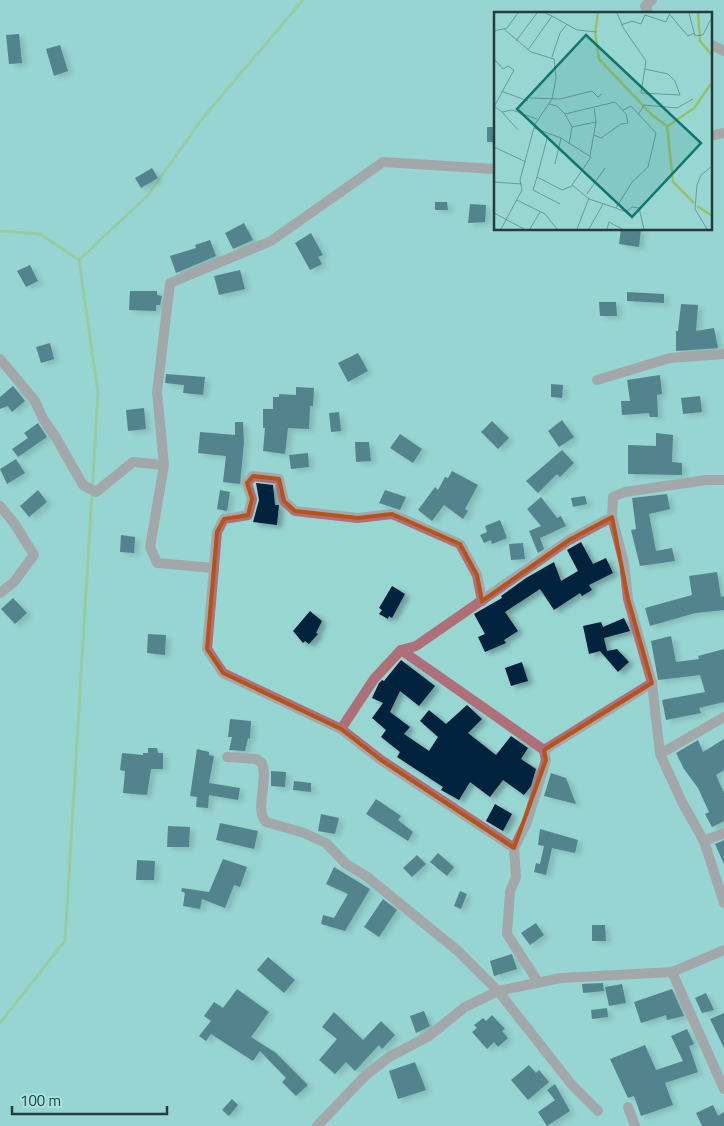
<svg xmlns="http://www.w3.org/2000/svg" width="724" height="1126" font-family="'Titillium Web',sans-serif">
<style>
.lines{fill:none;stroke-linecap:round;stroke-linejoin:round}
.stream{stroke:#96c16b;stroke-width:3}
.building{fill:#04223d;filter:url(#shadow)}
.street{stroke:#af6f78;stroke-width:10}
.marked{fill:none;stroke:#b75218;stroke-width:4;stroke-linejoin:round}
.inset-river{fill:none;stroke:#96c16b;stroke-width:2.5}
.inset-road{fill:none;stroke:#6a9996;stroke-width:1}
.view{fill:#0f766e;fill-opacity:0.15;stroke:#0f766e;stroke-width:2.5}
.inset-edge{fill:none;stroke:#243d3c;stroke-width:2.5}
</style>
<defs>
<filter id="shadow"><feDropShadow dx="5" dy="3" stdDeviation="2.5" flood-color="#0004"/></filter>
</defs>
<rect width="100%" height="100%" fill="#98d6d2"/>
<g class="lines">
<g class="stream">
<path d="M0 231 40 234 79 260"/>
<path d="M0 1023 65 941 98 393 79 260 148 195 202 119 303 0"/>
</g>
</g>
<g class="building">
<path d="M19 34 22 63 9 64 6 35Z"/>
<path d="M60 45 68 71 54 76 46 49Z"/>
<rect x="487" y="127" width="8" height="15"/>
<path d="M152 168 158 178 141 188 135 178Z"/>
<path d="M435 202H447L448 210H435Z"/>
<path d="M470 204 486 205 485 222 468 223Z"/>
<path d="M244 223 253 240 233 249 225 233Z"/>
<path d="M621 229H641L639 247 619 244Z"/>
<path d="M311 233 323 255 318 257 322 264 310 270 295 243Z"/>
<path d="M210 240 216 256 176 273 170 256 196 248 195 245Z"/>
<path d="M30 265 38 281 26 287 17 271Z"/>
<path d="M240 270 245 289 219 295 214 276Z"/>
<path d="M130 291H157V295L162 296 160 305H156V311L129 310Z"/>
<path d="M627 292 664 294V303L627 301Z"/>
<path d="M599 302H616L617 316H600Z"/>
<path d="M681 304 698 305 696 331 714 328 718 348 676 351V331H678Z"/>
<path d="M50 343 54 359 41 363 36 347Z"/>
<path d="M358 353 368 371 348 382 338 363Z"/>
<path d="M166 374 205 377 203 395 183 393 184 385 165 383Z"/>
<path d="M660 375 662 394 657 395 658 417H650L649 413 622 415 621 401H630L627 380Z"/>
<path d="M551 384 563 385 562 398 551 397Z"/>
<path d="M13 386 25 401 12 412 8 406 0 409V397Z"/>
<path d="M296 387 314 388 313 406H310L309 429 288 428 285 454 263 451 265 428H263V409H273V397H279V394L296 395Z"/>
<path d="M700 396 702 412 683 414 681 398Z"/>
<path d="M144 408 146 429 128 431 126 410Z"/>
<path d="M339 412 341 431 331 432 329 413Z"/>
<path d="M562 420 574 437 559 447 548 431Z"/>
<path d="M492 421 509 438 498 449 481 432Z"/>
<path d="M235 422H243L244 443 240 484 223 482 226 456 198 453 200 432 235 435Z"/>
<path d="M38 423 47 437 18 457 12 449 28 438 24 433Z"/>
<path d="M656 433 673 435 672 462 682 463V475L628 474V445L656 446Z"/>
<path d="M400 434 422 449 413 463 390 448Z"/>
<path d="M355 442H369L371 461 356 462Z"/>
<path d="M562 450 574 463 560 477 557 474 538 493 526 481Z"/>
<path d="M308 453 309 467 291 469 289 455Z"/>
<path d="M16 459 25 473 7 484 0 469Z"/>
<path d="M452 471 478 485 465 509 468 511 463 519 444 505 432 521 418 510 435 487 438 490 445 477 448 478Z"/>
<path d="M256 483 273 485 275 505H279L277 525 253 522 259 500Z"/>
<path d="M38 490 47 502 29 517 20 506Z"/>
<path d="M220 490 230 492 227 511 217 509Z"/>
<path d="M385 490 406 497 400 510 379 503Z"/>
<path d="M667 494 670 509 649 514 656 551 672 548 675 561 640 566 631 530 636 529 632 498Z"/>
<path d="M585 496 587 504 573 507 571 498Z"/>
<path d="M541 497 557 518 561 516 566 526 540 538 544 549 538 553 529 531 541 526 527 509Z"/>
<path d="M500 520 507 538 492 544 491 540 484 543 480 535 487 532 485 526Z"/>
<path d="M121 535 135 537 134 553 120 552Z"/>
<path d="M581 542 593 564 606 558 613 573 589 585 592 590 582 596 580 593 554 610 540 589 505 612 518 631 504 640 506 643 485 652 478 637 485 634 474 614 502 598 501 596 526 578 554 562 561 581 578 571 567 550Z"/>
<path d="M523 543 525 559 511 560 509 544Z"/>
<path d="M717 572 721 597 724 596V610L695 613 650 626 645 608 692 595 689 576Z"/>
<path d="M392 586 405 594 392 618 389 616 388 619 379 614 382 610 379 608Z"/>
<path d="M13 598 27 613 15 624 1 609Z"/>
<path d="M310 611 322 621 316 633 318 634 309 644 305 641 303 643 293 631Z"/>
<path d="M624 618 630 631 604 638 607 651 617 649 629 662 618 672 600 651 589 654 583 626 601 622 603 627Z"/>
<path d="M148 634 166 635 165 655 147 653Z"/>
<path d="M671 636 676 662 699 659 698 656 724 649V702L699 708 701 713 666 720 662 700 705 692 700 675 658 680 651 641Z"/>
<path d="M401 660 435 686 419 706 400 691 390 712 410 727 404 734 429 751 438 737 420 721 429 710 446 724 467 705 482 719 468 733 496 755 511 736 528 748 521 759 536 769 531 786 524 795 503 780 490 797 470 782 459 800 441 790 443 787 397 757 400 752 381 737 386 730 372 718 383 703 372 698 379 683 382 680 384 681Z"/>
<path d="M522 662 528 681 511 686 505 668Z"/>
<path d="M230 719 251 721 250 739 248 738 245 751 229 750 232 737H228Z"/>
<path d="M724 739V770L716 775 724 793V821L712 827 705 814 709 812 698 788 684 769 676 753 698 740 703 752Z"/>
<path d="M148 748H157L158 753H163V769H151L147 795 123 793 125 771 120 770 122 753 143 755V753H148Z"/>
<path d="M197 749 209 752V755L214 756 209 783 240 788 238 800 209 795 208 808 196 807 197 797 190 796Z"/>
<path d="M271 771 286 772 285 787 271 786Z"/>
<path d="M551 773 566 778 576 804 544 796Z"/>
<path d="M294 781 311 783V792L293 790Z"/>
<path d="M376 799 401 816 398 820 413 832 408 841 366 814Z"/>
<path d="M495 804 512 814 503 831 486 821Z"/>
<path d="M321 814 339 818 335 834 318 831Z"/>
<path d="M220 823 258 831 254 849 216 840Z"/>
<path d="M168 826 190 827 189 847H167Z"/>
<path d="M540 829 578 840 575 853 552 848 546 875 534 872 536 863 540 864 544 846 538 845Z"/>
<path d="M724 840V864L715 844Z"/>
<path d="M438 853 454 867 447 876 430 862Z"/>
<path d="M417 855 426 864 412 877 403 868Z"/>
<path d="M223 859 247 867 240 887 234 885 225 908 202 899 200 909 183 906 185 893 181 891 182 888 209 892Z"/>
<path d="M137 860 155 861 154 880H136Z"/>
<path d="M334 867 370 889 345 931 321 924 323 915 334 918 348 894 326 884Z"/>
<path d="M460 891 467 894 461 909 454 906Z"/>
<path d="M383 899 397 910 379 937 364 927Z"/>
<path d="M536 923 544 935 530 945 521 933Z"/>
<path d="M592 925H605L606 941H592Z"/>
<path d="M512 954 517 969 494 976 490 961Z"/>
<path d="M268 957 295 980 284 993 257 970Z"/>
<path d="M603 983 604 991 583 993 582 984Z"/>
<path d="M622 984 626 1003 609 1006 605 987Z"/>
<path d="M237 989 269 1012 251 1037 276 1053 308 1085 296 1096 282 1082 286 1078 260 1051 253 1061 211 1034 206 1041 199 1036 211 1021 204 1016 214 1002 223 1008Z"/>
<path d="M672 989 684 1016 667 1020 666 1015 641 1023 634 1002Z"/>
<path d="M706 993 714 1010 702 1013 695 998Z"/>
<path d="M607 1008 608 1017 592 1019 591 1010Z"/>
<path d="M424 1011 430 1026 416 1033 410 1016Z"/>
<path d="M334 1012 363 1040 381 1021 395 1035 382 1049 379 1045 355 1071 346 1062 335 1074 319 1060 337 1039 322 1027Z"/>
<path d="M724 1013V1048L710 1019Z"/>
<path d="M492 1015 505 1029 502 1031 508 1038 498 1047 494 1042 487 1049 472 1032 477 1028 474 1025 483 1018 486 1021Z"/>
<path d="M687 1029 694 1044 689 1046 698 1072 665 1083 673 1105 641 1116 634 1096 628 1098 610 1059 645 1045 656 1070 683 1061 671 1036Z"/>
<path d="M415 1062 426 1090 398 1099 389 1071Z"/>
<path d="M529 1065 536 1073 539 1070 549 1082 528 1100 511 1080Z"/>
<path d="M555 1084 570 1111 547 1126 538 1112 555 1100 547 1090Z"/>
<path d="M232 1099 238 1105 229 1116 222 1110Z"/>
<path d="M713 1105 718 1116 724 1112V1126H702L696 1113Z"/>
</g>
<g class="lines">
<g class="street">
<path d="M649 14 645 6 652 0"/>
<path d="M710 44 724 51"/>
<path d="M710 136 724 133"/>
<path d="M0 359 35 401 43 419 55 436 83 485 96 492 133 462 164 465"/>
<path d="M597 380 670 358 724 354"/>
<path d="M724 480H706L625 492 613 497 612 517 624 563 628 599 652 683 660 754 683 804 704 841 724 903"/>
<path d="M0 506 14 523 34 555 14 582 0 593"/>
<path d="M214 568 157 563 150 547 164 465 157 392 170 283 271 241 383 162 495 169"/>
<path d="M482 601 477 575 460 544 392 514 358 518 295 511 284 501 279 479 253 476 247 483 252 499 248 515 224 519 217 532 207 649 223 673 341 729 381 760 514 848 516 877 510 892 507 934 538 982"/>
<path d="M401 650 544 750 546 760 527 822 514 848"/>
<path d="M341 729 374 679 401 650 416 646 569 540 612 517"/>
<path d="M544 750 652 683"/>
<path d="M660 754 724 717"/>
<path d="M227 757 256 759 262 763C269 781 254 809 266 822L304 833 326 843 346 864 366 876 458 951 498 991 572 1085 598 1111"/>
<path d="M704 841 724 833"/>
<path d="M672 972 724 1089"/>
<path d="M628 1107 635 1126"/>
<path d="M317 1126 366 1075 389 1057 429 1036 465 1007 498 991 561 978 672 972 724 950"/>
</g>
</g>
<path d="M0 0H724V1126H0ZM253 476 279 479 284 501 295 511 358 518 392 514 460 544 477 575 482 601 569 540 612 517 628 599 652 683 544 750 546 760 514 848 381 760 341 729 223 673 207 649 217 532 224 519 248 515 252 499 247 483Z" fill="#98d6d2" fill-opacity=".55" fill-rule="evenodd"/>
<path class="marked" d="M253 476 279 479 284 501 295 511 358 518 392 514 460 544 477 575 482 601 569 540 612 517 628 599 652 683 544 750 546 760 514 848 381 760 341 729 223 673 207 649 217 532 224 519 248 515 252 499 247 483Z"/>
<g transform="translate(494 12)">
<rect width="218" height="218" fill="#98d6d2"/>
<path class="inset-river" d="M104 1 101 21 105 47 158 103 173 114 179 170 200 191M204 1 206 29 217 42M174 114 200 96 217 72M203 194 217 203"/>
<path class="inset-road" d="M123 1 130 17 152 49 147 81 186 83 181 69 174 62 151 57M195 1 201 24 209 23 217 7M176 3 194 24 200 21M58 4 83 18 103 20M127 13 138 9 147 12 151 3 172 10 176 1M0 19 13 16 24 1M22 29 43 1M34 38 58 4 51 1M58 45 66 21 73 12M0 47 9 57 14 54 20 58 0 95M7 79 34 89M36 86 66 87 98 79 104 85 108 82M55 92 63 94 71 102 121 90 132 102 134 111 127 112 107 126 100 123M0 94 8 100 18 98 43 107M8 100 24 118M71 102 78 115 102 110M144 103 150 93 183 96 199 87M40 116 67 126 97 145 78 173 95 187 122 196 138 170 154 155 162 121 137 94 129 98M54 123 43 165 68 178 78 174M75 132 78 115M0 135 32 150M96 144 102 110 100 96M61 152 67 126M43 165 39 178 66 192M0 170 28 172M93 182 111 156M23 188 51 202 63 217M122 196 132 200 138 195 145 196 150 217M0 201 30 217M7 217 28 178 26 168 41 112 58 87 62 66 60 47 37 40 10 17M36 217 46 200M83 217 95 186M95 217 109 192M113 217 115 210 128 217M213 217 201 197 203 173 207 163 217 155"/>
<path class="view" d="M92 23 207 131 138 205 23 97Z"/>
<rect width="218" height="218" class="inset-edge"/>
</g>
<path d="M12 1106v8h155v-8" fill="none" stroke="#243d3c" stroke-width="2.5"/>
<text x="20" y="1106" font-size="15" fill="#243d3c" stroke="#a5e3df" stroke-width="4" paint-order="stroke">100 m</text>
</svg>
